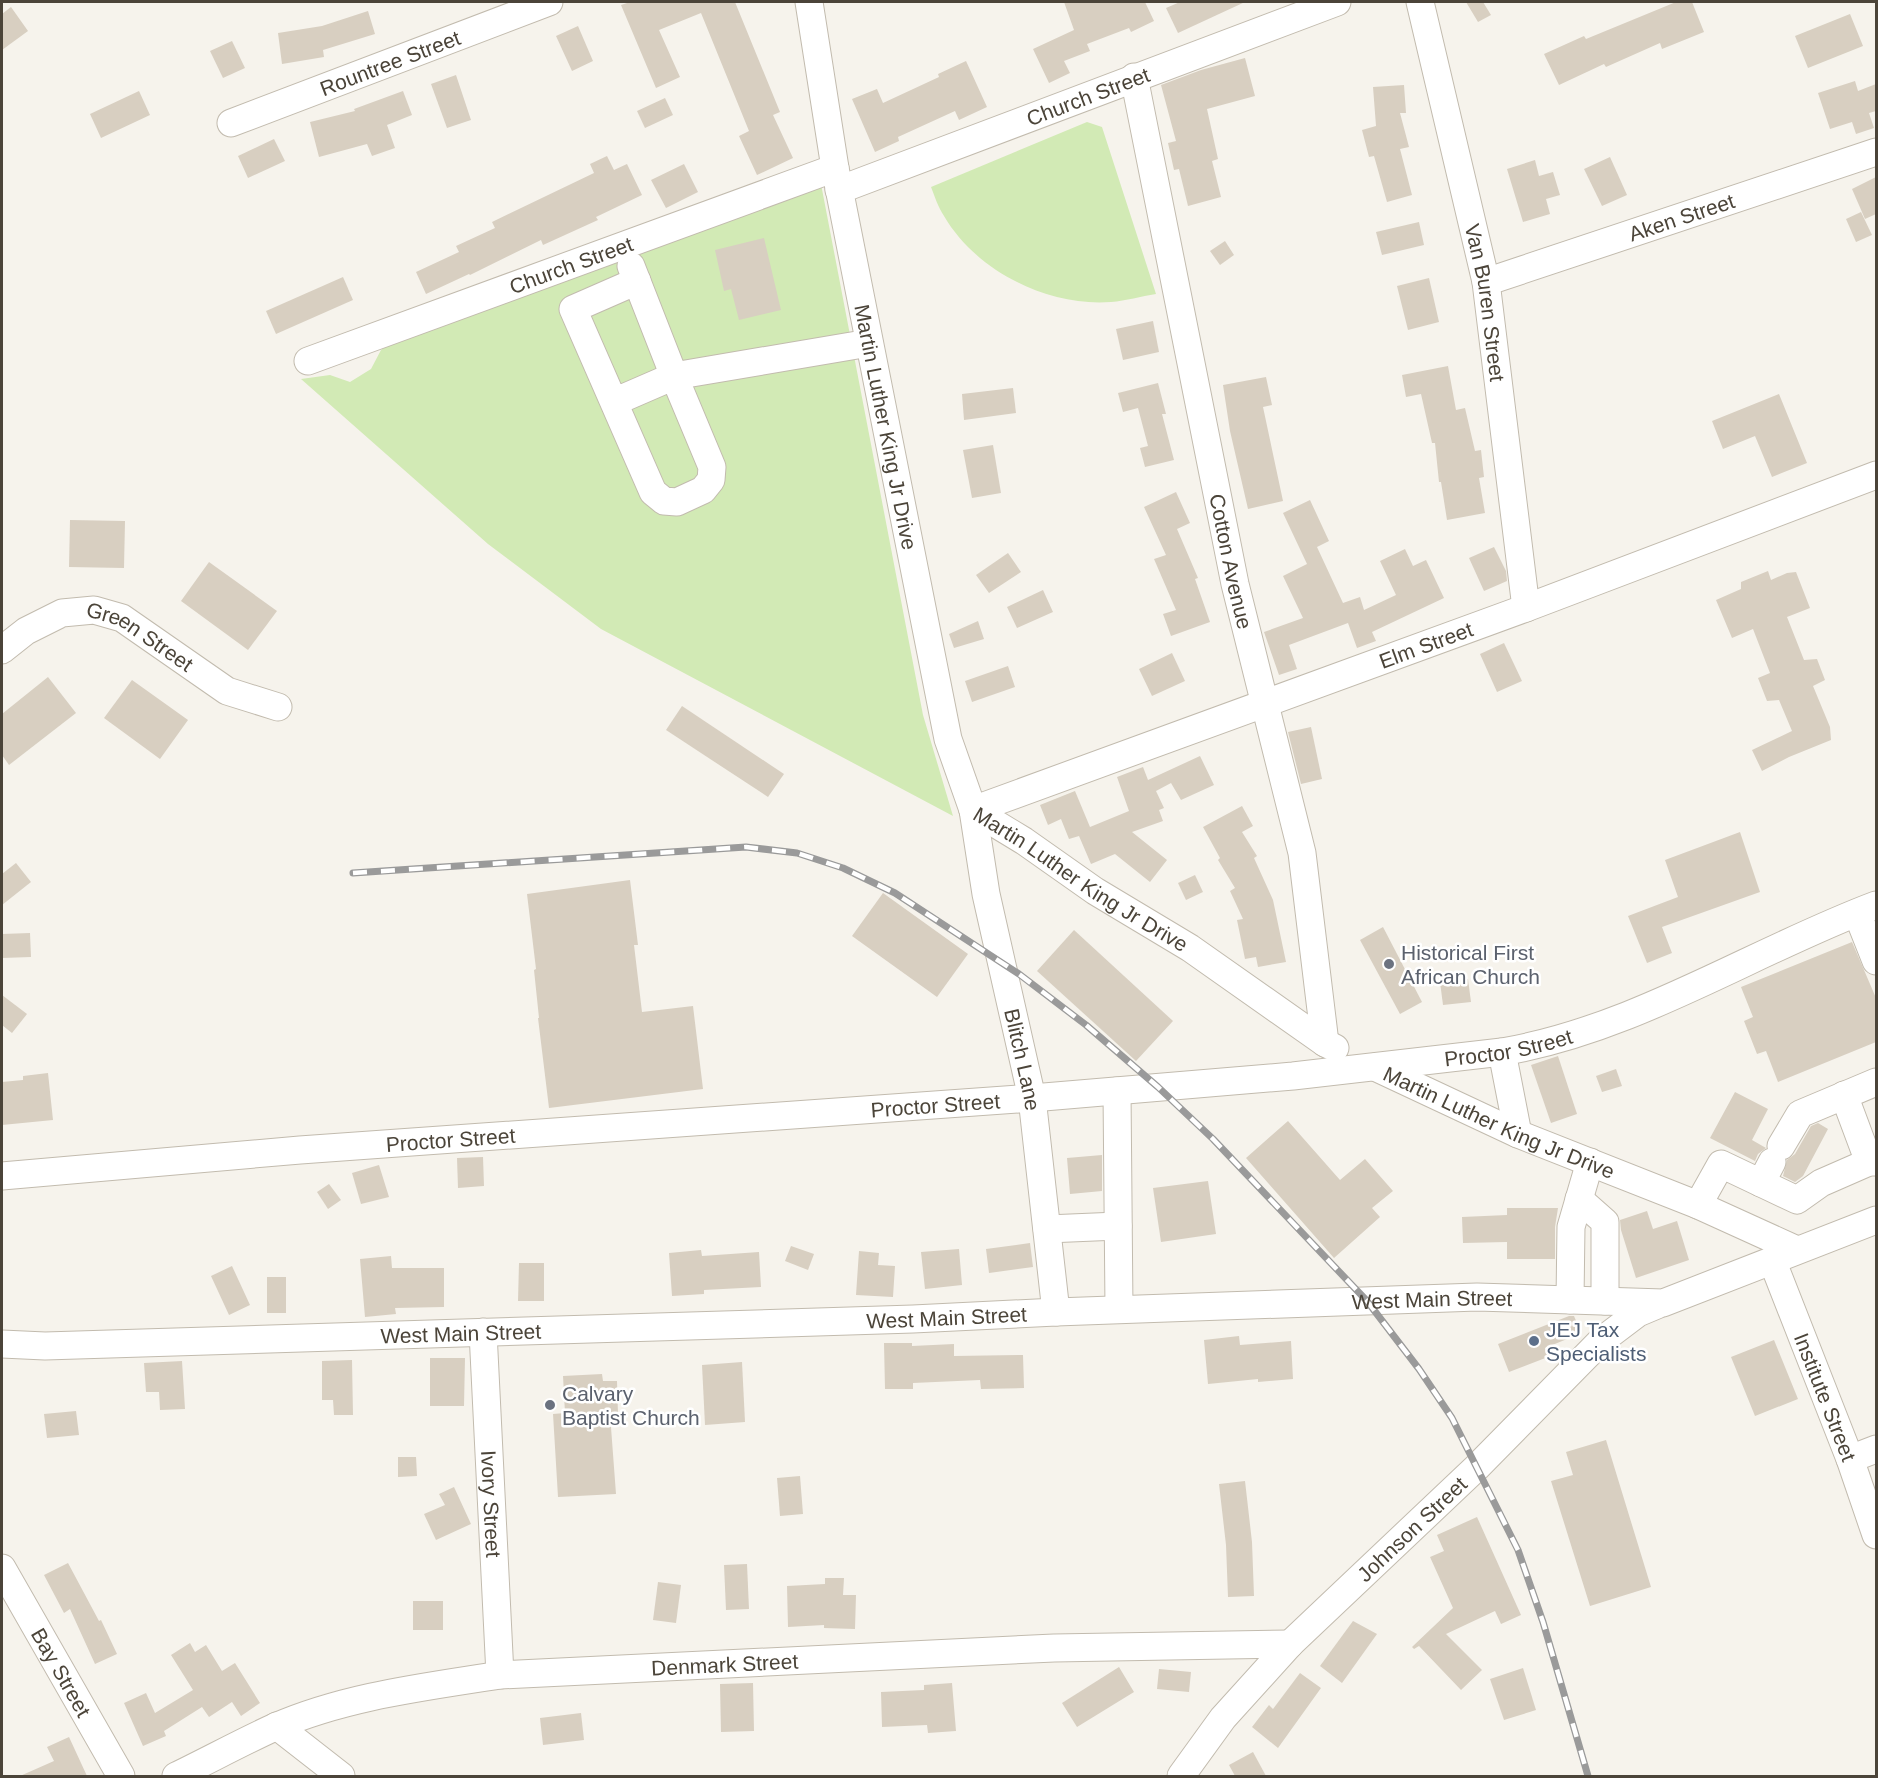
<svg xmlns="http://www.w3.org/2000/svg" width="1878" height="1778" font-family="Helvetica,sans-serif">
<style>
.green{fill:#d2eab5}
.building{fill:#d8cfc1}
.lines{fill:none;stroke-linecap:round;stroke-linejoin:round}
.minor-casing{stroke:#c2bbae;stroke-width:29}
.minor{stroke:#fff;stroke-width:27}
.rail-casing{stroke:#9a9a9a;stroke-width:7}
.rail{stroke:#fff;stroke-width:4.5;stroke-dasharray:14;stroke-linecap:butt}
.worship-dot{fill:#6b7280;stroke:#fff;stroke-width:2}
.service-dot{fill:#5c6f8a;stroke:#fff;stroke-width:2}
.labels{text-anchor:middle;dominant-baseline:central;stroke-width:5;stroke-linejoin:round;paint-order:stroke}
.street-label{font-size:21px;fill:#4b4439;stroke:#fff}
.worship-label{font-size:21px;fill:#5b616d;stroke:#fff;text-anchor:start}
.service-label{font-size:21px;fill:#4e5e75;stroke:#fff;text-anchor:start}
</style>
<rect width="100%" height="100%" fill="#f6f3ec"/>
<g class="green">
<path d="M1087 122 1102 127 1156 294C1141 296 1126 301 1111 302 1048 307 976 271 944 216 938 207 935 197 931 187Z"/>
<path d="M821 184 923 715 953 816 601 629 488 544 301 379 330 375 350 382 371 369 381 350 394 340Z"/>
</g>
<g class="building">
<path d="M630 2H735L780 112 773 115 793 158 757 175 739 136 749 131 701 13 659 30 680 77 656 88 621 5Z"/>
<path d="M1064 2H1145L1154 21 1131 32 1129 28 1087 44 1090 51 1064 61 1070 73 1049 83 1033 49 1074 30Z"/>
<path d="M1180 2H1245L1178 33 1166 8Z"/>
<path d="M1466 2H1483L1491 15 1478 22Z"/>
<path d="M1676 2H1692L1704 32 1662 49 1660 43 1606 67 1604 64 1559 85 1544 54 1584 36 1586 39Z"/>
<path d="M11 7 28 31 2 50V14Z"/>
<path d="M368 11 375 34 323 50 324 57 282 64 278 33 322 26Z"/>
<path d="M1850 14 1863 46 1808 68 1795 36Z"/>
<path d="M578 26 593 61 572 71 556 36Z"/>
<path d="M232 41 245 68 223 78 210 51Z"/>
<path d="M1245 58 1255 96 1207 109 1218 159 1212 161 1221 197 1188 206 1179 169 1174 170 1168 143 1176 141 1161 85 1201 70Z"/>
<path d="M966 61 987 107 959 120 955 111 898 137 899 141 875 152 852 99 877 89 883 103 939 77 938 74Z"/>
<path d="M456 75 471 120 447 128 431 84Z"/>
<path d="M1855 81 1858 91 1876 84V111L1869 113 1874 128 1856 134 1852 122 1830 129 1818 93Z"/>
<path d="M1404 85 1406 113H1400L1409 147 1400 149 1412 195 1387 202 1374 156 1369 157 1362 130 1376 126 1373 87Z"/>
<path d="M139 91 150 115 101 138 90 114Z"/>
<path d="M403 91 412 115 387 125 395 148 372 156 367 144 319 157 310 122 355 111 354 109Z"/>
<path d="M665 98 673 115 645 128 637 111Z"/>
<path d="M274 139 285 161 248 178 238 156Z"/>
<path d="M607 156 614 170 627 164 642 195 596 217 598 220 543 245 541 240 470 275 469 274 426 294 416 272 459 252 456 246 495 228 492 222 594 173 590 164Z"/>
<path d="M1610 157 1627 195 1602 206 1584 169Z"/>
<path d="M1535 160 1539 176 1553 172 1560 195 1546 199 1550 214 1523 222 1507 169Z"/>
<path d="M684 164 698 192 666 208 651 180Z"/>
<path d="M1876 177V214L1865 219 1852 189Z"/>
<path d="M1861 212 1872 235 1856 242 1846 219Z"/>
<path d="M1419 222 1424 245 1382 255 1376 232Z"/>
<path d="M764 238 781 310 739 320 731 289 724 291 715 250Z"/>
<path d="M1225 241 1234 255 1220 265 1210 251Z"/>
<path d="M343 277 353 300 276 334 266 311Z"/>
<path d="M1429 278 1439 322 1408 330 1397 286Z"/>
<path d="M1153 321 1159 352 1123 360 1116 329Z"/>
<path d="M1448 366 1456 410 1465 408 1475 451 1481 450 1484 477 1479 478 1485 513 1447 520 1441 482H1439L1435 443H1432L1421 394 1406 397 1402 375Z"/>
<path d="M1266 377 1272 405 1263 407 1283 501 1248 509 1230 431 1223 385Z"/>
<path d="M1158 383 1166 414H1162L1174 460 1145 467 1140 448 1148 446 1138 408 1123 412 1118 393Z"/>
<path d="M1013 388 1016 413 964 420 962 394Z"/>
<path d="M1779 394 1807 463 1772 477 1755 436 1723 449 1712 421Z"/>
<path d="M993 445 1001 493 972 498 963 450Z"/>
<path d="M1176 492 1190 523 1177 529 1198 578 1195 579 1210 622 1171 636 1163 614 1176 610 1154 559 1166 555 1144 507Z"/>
<path d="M1310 500 1329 541 1317 547 1343 603 1360 597 1364 610 1396 595 1380 561 1405 549 1413 566 1426 560 1444 598 1372 632 1376 641 1357 648 1348 623 1289 645 1297 669 1279 675 1264 632 1303 618 1283 576 1307 564 1283 513Z"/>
<path d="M70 520 125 521 124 568 69 567Z"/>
<path d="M1494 547 1506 571 1507 581 1484 591 1469 558Z"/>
<path d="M1008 553 1021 572 989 593 976 575Z"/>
<path d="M209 562 277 611 248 650 181 601Z"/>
<path d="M1768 571 1771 580 1787 573 1796 572 1810 608 1787 617 1804 660 1817 659 1825 680 1813 686 1830 727 1831 740 1789 757 1762 771 1752 750 1792 731 1779 700 1767 701 1758 678 1770 673 1753 629 1732 638 1716 600 1741 589V582Z"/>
<path d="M1043 590 1053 612 1017 628 1007 607Z"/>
<path d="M978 621 984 639 954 648 949 634Z"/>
<path d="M1504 643 1522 681 1497 692 1480 654Z"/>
<path d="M1172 653 1185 681 1152 696 1139 669Z"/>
<path d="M1008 666 1015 687 972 702 965 681Z"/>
<path d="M48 677 76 713 9 765 2 755V714Z"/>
<path d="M132 680 188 720 160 759 104 718Z"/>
<path d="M682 706 784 774 768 797 666 730Z"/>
<path d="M1311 727 1322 779 1301 784 1288 732Z"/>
<path d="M1200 756 1214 785 1181 800 1171 783 1156 791 1164 808 1159 810 1163 821 1132 832 1167 860 1150 882 1115 854 1091 864 1079 836 1069 839 1061 819 1048 825 1040 805 1075 791 1090 827 1129 811 1117 777 1143 767 1148 780Z"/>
<path d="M1242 806 1253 826 1242 832 1257 856 1254 858 1273 900 1286 962 1258 967 1256 957 1245 959 1237 920 1243 919 1230 891 1235 888 1218 860 1220 858 1203 827Z"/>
<path d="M1740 832 1760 892 1662 927 1672 953 1647 963 1628 916 1678 897 1665 860Z"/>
<path d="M16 863 31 882 2 905V874Z"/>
<path d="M1195 875 1203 892 1186 900 1178 883Z"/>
<path d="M630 880 638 945H634L642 1012 693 1006 703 1089 549 1108 538 1018H539L534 970 536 969 527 894Z"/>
<path d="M883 893 968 954 937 997 852 936Z"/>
<path d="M1383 927 1422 1002 1400 1014 1360 940Z"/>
<path d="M1074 930 1173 1021 1136 1061 1037 971Z"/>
<path d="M30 933 31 957 2 958V934Z"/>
<path d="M1852 942 1876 998V1042L1778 1082 1766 1051 1757 1054 1744 1021 1753 1017 1741 987Z"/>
<path d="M1468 979 1471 1002 1443 1005 1440 982Z"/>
<path d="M2 995 27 1014 12 1033 2 1025Z"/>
<path d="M1558 1056 1577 1114 1551 1123 1531 1065Z"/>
<path d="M1616 1069 1622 1086 1602 1092 1596 1076Z"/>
<path d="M48 1073 53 1120 2 1125V1082L23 1080V1076Z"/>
<path d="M1735 1092 1768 1109 1752 1140 1766 1148 1758 1154 1755 1161 1710 1138Z"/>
<path d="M1288 1121 1340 1180 1365 1159 1393 1191 1372 1208 1380 1217 1334 1258 1246 1158Z"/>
<path d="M1818 1123 1828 1129 1803 1176 1795 1182 1783 1176 1787 1160 1795 1154 1811 1126Z"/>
<path d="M1102 1155V1191L1070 1194 1067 1158Z"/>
<path d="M483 1157 484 1186 458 1188 457 1158Z"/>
<path d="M379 1165 389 1197 361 1204 352 1173Z"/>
<path d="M1208 1181 1216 1234 1161 1242 1153 1188Z"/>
<path d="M329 1184 341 1200 328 1209 317 1192Z"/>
<path d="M1507 1208H1558L1555 1227V1259H1507V1242L1463 1243 1462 1217 1507 1215Z"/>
<path d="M1647 1211 1653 1229 1677 1221 1689 1260 1636 1278 1621 1230 1620 1220Z"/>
<path d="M1030 1243 1033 1267 989 1273 986 1249Z"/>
<path d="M791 1246 814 1254 808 1270 785 1261Z"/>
<path d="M959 1249 962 1285 925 1289 921 1252Z"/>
<path d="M701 1250 702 1256 759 1252 761 1287 704 1290V1294L672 1296 669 1253Z"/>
<path d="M859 1251 879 1253 878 1265 895 1266 893 1297 856 1295Z"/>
<path d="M391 1256 392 1268H444V1307L395 1308 396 1314 365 1317 360 1259Z"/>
<path d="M519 1263H544V1301H518Z"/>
<path d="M232 1266 250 1305 229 1315 211 1276Z"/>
<rect x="267" y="1277" width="19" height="36"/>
<path d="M1569 1316H1574L1580 1330 1570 1333 1572 1337 1545 1348 1548 1357 1509 1372 1498 1344Z"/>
<path d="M1239 1336 1240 1345 1291 1341 1293 1379 1258 1382V1379L1208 1384 1204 1340Z"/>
<path d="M1774 1340 1798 1399 1755 1416 1731 1357Z"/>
<path d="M884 1343H912V1346L954 1344V1356L1023 1355 1024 1388 981 1389 980 1380 913 1383V1389H885Z"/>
<path d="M430 1358H465L464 1406H430Z"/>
<path d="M352 1360 353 1415H334L333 1400H322V1361Z"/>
<path d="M182 1361 185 1409 160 1410 159 1392H146L144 1363Z"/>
<path d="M742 1362 745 1422 705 1425 702 1365Z"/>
<path d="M602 1374 603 1381H617L618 1414H610L616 1494 558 1497 553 1414 565 1413 563 1376Z"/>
<path d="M76 1411 79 1435 47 1438 44 1414Z"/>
<path d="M1606 1440 1651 1587 1590 1606 1551 1481 1573 1475 1566 1452Z"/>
<path d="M398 1457H416L417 1476 398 1477Z"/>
<path d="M800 1476 803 1514 780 1516 777 1478Z"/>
<path d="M1245 1481 1252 1542 1254 1596 1228 1597 1226 1545 1219 1484Z"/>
<path d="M454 1487 471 1524 436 1540 424 1514 445 1505 439 1494Z"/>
<path d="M1477 1517 1521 1615 1501 1624 1495 1611 1446 1634 1482 1670 1461 1690 1419 1646 1414 1649 1412 1647 1453 1608 1430 1557 1444 1551 1437 1535Z"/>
<path d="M68 1563 99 1621 101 1620 117 1654 95 1664 70 1609 64 1613 44 1575Z"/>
<path d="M747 1564 749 1609 726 1610 724 1565Z"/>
<path d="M825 1578H844L843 1595H856L855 1629 824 1628V1625L788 1627 787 1586 825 1584Z"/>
<path d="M658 1582 681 1585 676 1623 653 1620Z"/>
<rect x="413" y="1601" width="30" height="29"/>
<path d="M1353 1621 1377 1634 1342 1683 1320 1666Z"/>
<path d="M190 1643 195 1652 206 1645 222 1671 235 1663 260 1703 241 1716 232 1702 209 1717 202 1707 164 1731 166 1736 143 1746 124 1703 146 1693 155 1713 193 1690 171 1655Z"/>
<path d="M1119 1667 1134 1692 1077 1727 1062 1703Z"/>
<path d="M1523 1668 1536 1710 1504 1720 1490 1679Z"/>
<path d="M1159 1669 1191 1672 1189 1692 1157 1689Z"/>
<path d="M1300 1673 1321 1688 1278 1748 1252 1727 1269 1705 1273 1709Z"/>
<path d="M753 1683 754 1731 721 1732 720 1684Z"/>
<path d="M952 1683 956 1731 928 1733 927 1725 882 1727 881 1692 924 1690V1685Z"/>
<path d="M581 1713 584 1740 543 1745 540 1718Z"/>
<path d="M69 1737 87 1776H20L54 1761 47 1747Z"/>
<path d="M1253 1752 1266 1776H1235L1229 1765Z"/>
</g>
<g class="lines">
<defs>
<g id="minor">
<path id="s1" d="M809 2 835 168 948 739 973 810 986 894 1032 1098 1056 1312"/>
<path id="s2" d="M1420 2 1486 282 1526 608"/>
<path id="s3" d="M1134 77 1235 584 1302 853 1325 1043"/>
<path id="s4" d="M231 123 549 2"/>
<path id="s5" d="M839 190 1337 2"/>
<path d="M631 266 674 376 869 343"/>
<path id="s6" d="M1486 282 1876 152"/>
<path id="s7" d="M308 361 835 168"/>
<path d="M614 402 674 376 712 467 711 480 703 490 677 502 664 501 653 492 573 309 637 281"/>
<path id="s8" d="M2 650 26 631 62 613 94 610 122 618 227 691 278 707"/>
<path id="s9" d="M973 810 1526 608 1876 475"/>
<path id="s10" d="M973 810 1024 841 1095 891 1190 948 1325 1043 1335 1048"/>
<path d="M1857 913 1876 961"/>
<path d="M1502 1052 1518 1134"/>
<path id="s11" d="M1375 1067 1518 1134 1698 1205 1797 1250"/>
<path d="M1117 1091 1119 1309"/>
<path d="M1844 1095 1869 1162"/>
<path d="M1781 1146 1800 1114 1876 1082"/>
<path id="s12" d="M2 1176 300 1150 1032 1098 1293 1076 1502 1052C1636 1029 1751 952 1876 905"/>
<path d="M1761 1183 1797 1200 1821 1183 1869 1162H1876"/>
<path d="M1579 1199 1605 1222V1301"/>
<path d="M1698 1205 1721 1164 1761 1183 1772 1162"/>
<path d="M1047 1229 1118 1226"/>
<path id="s13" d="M1772 1260 1850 1459 1876 1535"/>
<path d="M1570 1300 1571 1227 1590 1162"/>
<path id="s14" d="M483 1332 500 1675"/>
<path id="s15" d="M2 1344 45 1346 913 1319 1056 1312 1477 1297 1663 1303 1876 1220"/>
<path d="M1850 1459 1876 1449"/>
<path id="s16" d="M2 1568 121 1776"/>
<path d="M277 1726 341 1776"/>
<path id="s17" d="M176 1776C209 1760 242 1742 275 1727 346 1696 425 1687 500 1675L1054 1648 1290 1644"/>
<path id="s18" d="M1181 1776 1223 1718 1290 1644 1477 1467 1601 1341 1638 1313 1657 1305"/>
</g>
</defs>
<use href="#minor" class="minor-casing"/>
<use href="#minor" class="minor"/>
<defs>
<path id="rail" d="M353 873 746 847 797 853 843 868 895 893 1019 974 1086 1025 1158 1087 1213 1139 1367 1301 1419 1369 1452 1418 1518 1550 1543 1622 1588 1776"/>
</defs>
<use href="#rail" class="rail-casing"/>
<use href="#rail" class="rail"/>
</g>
<g class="worship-dot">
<circle cx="1389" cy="964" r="6"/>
<circle cx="550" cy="1405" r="6"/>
</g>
<circle class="service-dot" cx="1534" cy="1341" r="6"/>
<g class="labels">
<g class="street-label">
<text stroke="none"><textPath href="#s4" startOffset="170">Rountree Street</textPath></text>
<text stroke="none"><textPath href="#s5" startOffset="266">Church Street</textPath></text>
<text stroke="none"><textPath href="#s6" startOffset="206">Aken Street</textPath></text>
<text stroke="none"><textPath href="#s7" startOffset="280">Church Street</textPath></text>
<text stroke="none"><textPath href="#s2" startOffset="308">Van Buren Street</textPath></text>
<text stroke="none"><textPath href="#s1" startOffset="432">Martin Luther King Jr Drive</textPath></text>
<text stroke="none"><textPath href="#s3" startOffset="494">Cotton Avenue</textPath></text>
<text stroke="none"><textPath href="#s8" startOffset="156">Green Street</textPath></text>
<text stroke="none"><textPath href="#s9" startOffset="482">Elm Street</textPath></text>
<text stroke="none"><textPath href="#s10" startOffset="128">Martin Luther King Jr Drive</textPath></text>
<text stroke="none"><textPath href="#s12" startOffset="1512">Proctor Street</textPath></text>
<text stroke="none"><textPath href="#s1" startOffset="1080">Blitch Lane</textPath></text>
<text stroke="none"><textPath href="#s12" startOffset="936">Proctor Street</textPath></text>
<text stroke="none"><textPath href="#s11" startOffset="136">Martin Luther King Jr Drive</textPath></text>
<text stroke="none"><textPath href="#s12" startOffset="450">Proctor Street</textPath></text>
<text stroke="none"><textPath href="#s15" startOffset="1431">West Main Street</textPath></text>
<text stroke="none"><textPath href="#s15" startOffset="945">West Main Street</textPath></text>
<text stroke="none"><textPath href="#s15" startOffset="459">West Main Street</textPath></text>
<text stroke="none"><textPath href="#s13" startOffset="147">Institute Street</textPath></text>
<text stroke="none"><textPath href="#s14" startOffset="172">Ivory Street</textPath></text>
<text stroke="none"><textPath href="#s18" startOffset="339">Johnson Street</textPath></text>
<text stroke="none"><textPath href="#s17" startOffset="567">Denmark Street</textPath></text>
<text stroke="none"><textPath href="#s16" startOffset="120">Bay Street</textPath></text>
</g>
<g class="worship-label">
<text x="1401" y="952">Historical First<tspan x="1401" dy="24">African Church</tspan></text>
<text x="562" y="1393">Calvary<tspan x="562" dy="24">Baptist Church</tspan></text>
</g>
<g class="service-label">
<text x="1546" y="1329">JEJ Tax<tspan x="1546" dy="24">Specialists</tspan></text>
</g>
</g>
<rect width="1878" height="1778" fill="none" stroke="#4b4439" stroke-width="6"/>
</svg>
